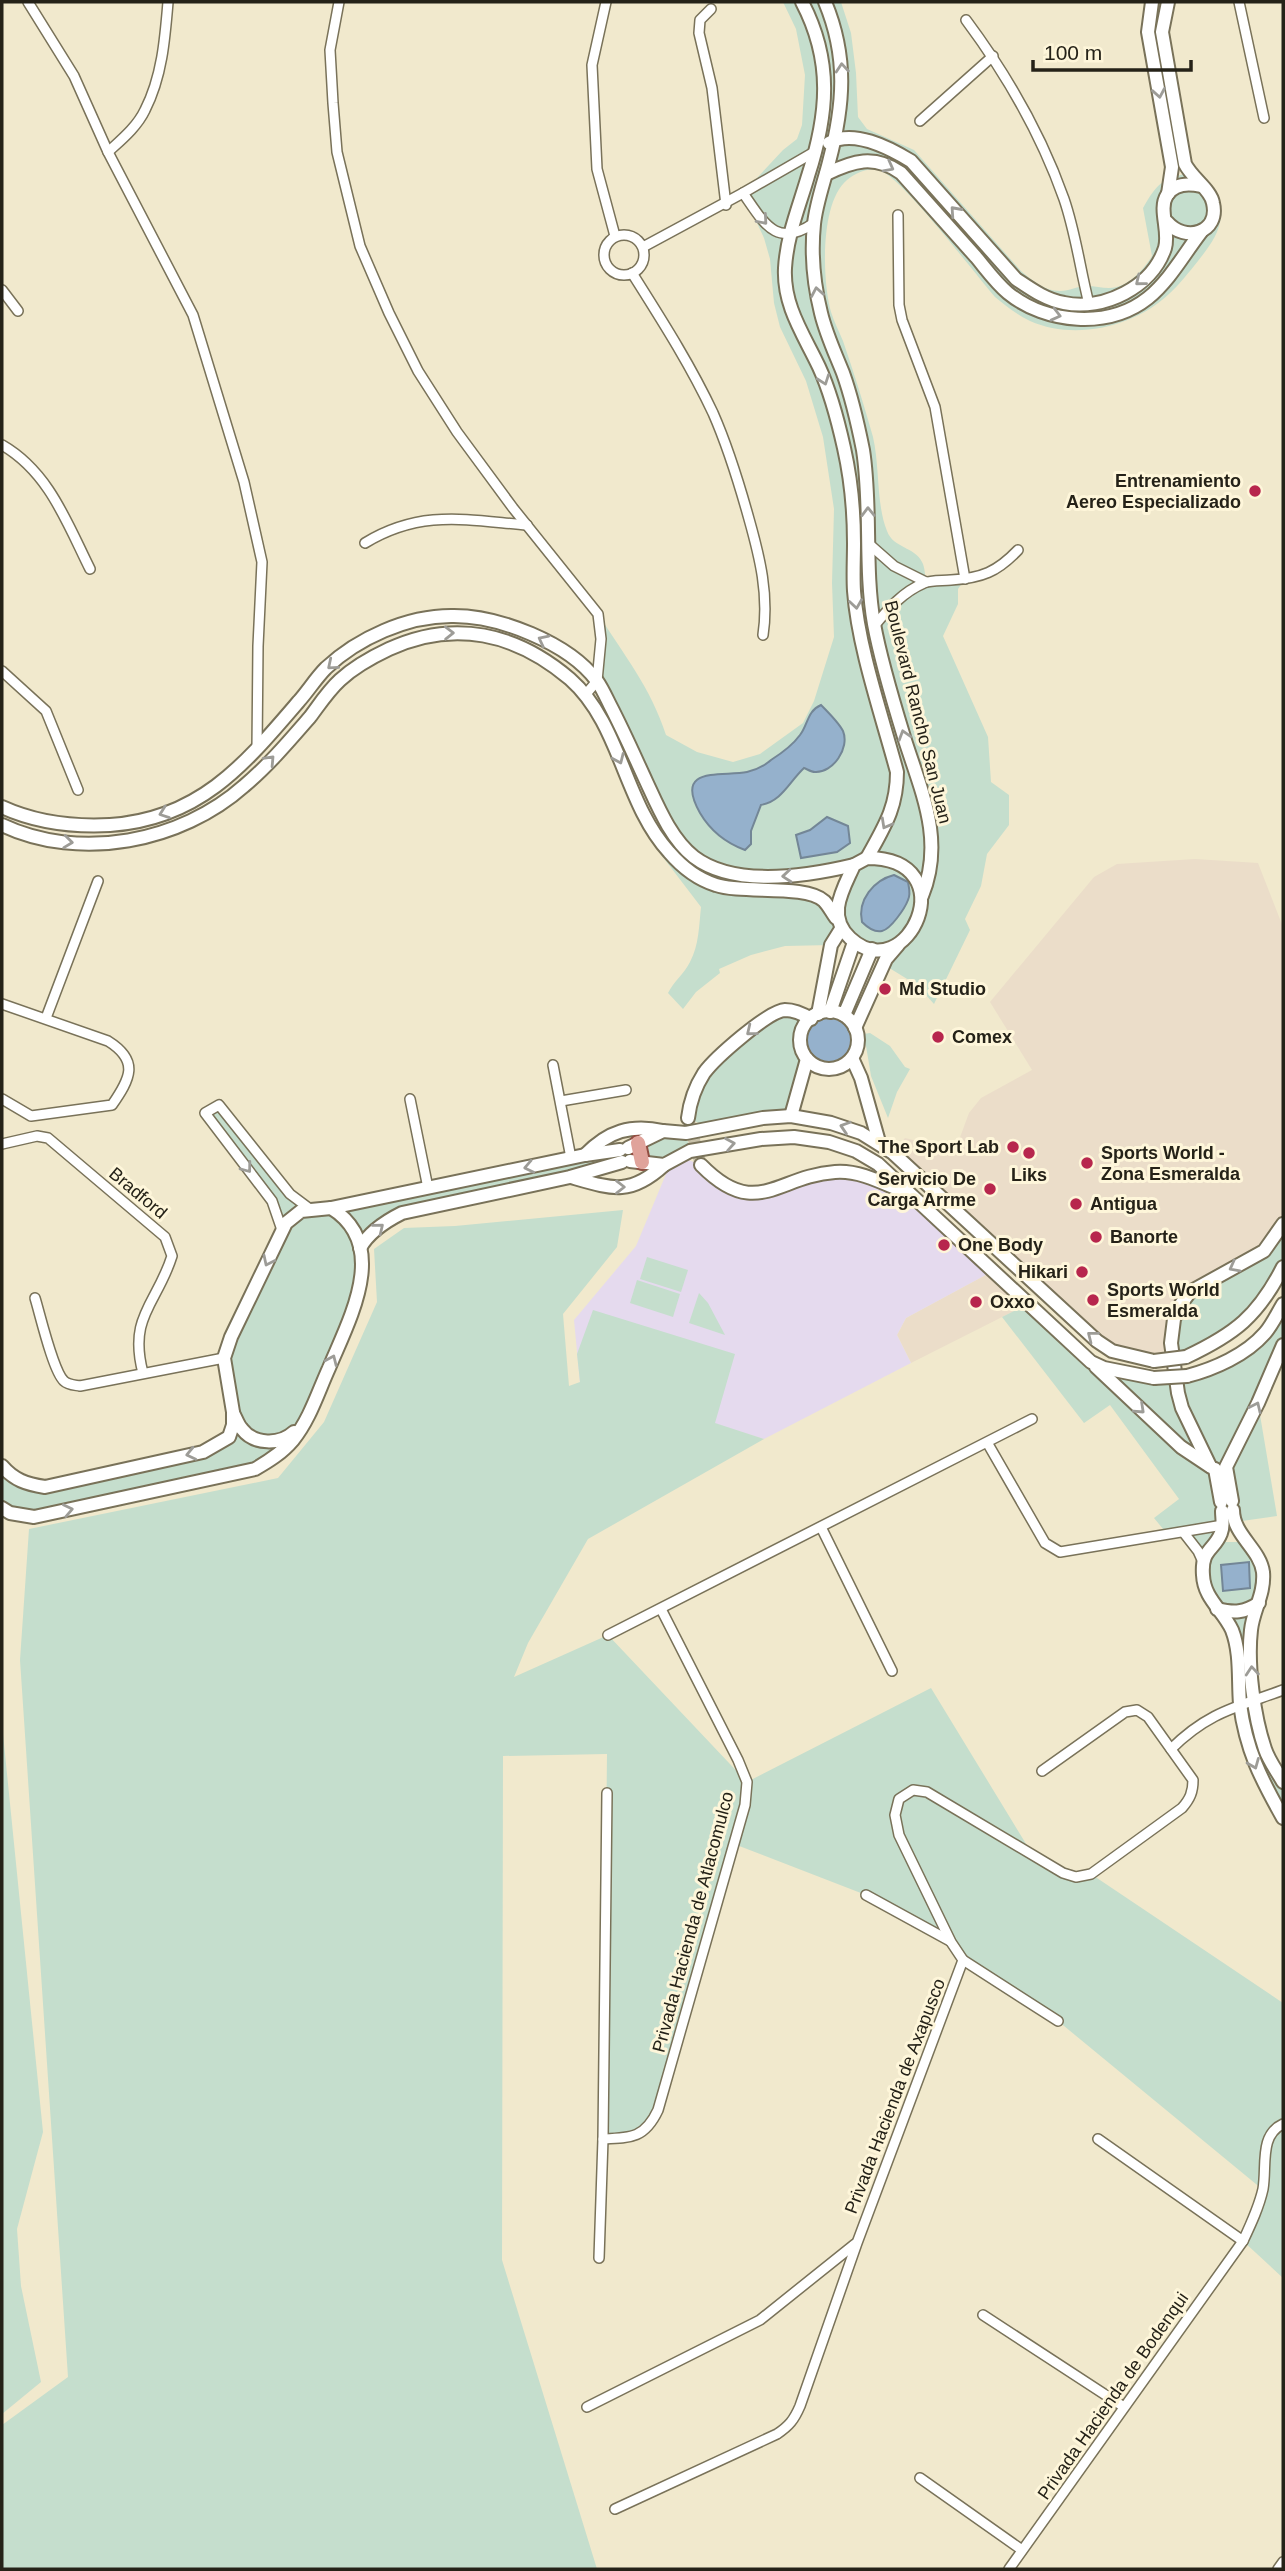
<svg xmlns="http://www.w3.org/2000/svg" width="1285" height="2571" font-family="Arial,sans-serif">
<style>
.commercial{fill:#ebddc9}
.education{fill:#e5daee}
.green{fill:#c5decd}
.water{fill:#95b1cc;stroke:#738696;stroke-width:2}
.lines{fill:none;stroke-linecap:round;stroke-linejoin:round}
.secondary-tunnel{stroke:#c8c1a9;stroke-width:12;stroke-dasharray:12 6;stroke-linecap:butt}
.street-casing{stroke:#797259;stroke-width:12}
.secondary-casing{stroke:#797259;stroke-width:16}
.primary-casing{stroke:#914e42;stroke-width:18}
.street{stroke:#fff;stroke-width:9}
.secondary{stroke:#fff;stroke-width:12}
.primary{stroke:#e0a39b;stroke-width:14}
.secondary-bridge-casing{stroke:#797259;stroke-width:16;stroke-linecap:butt}
.secondary-bridge{stroke:#fff;stroke-width:12}
.oneway{stroke:#9d9c97}
.poi-dot{fill:#b7264d;stroke:#fef6da;stroke-width:2.5}
.labels{text-anchor:middle;dominant-baseline:central;stroke-width:6;stroke-linejoin:round;paint-order:stroke}
.poi-label{font-size:18px;font-weight:bold;fill:#252218;stroke:#fef6da;text-anchor:start}
.street-label{font-size:18px;fill:#252218;stroke:#fef6da}
</style>
<rect width="100%" height="100%" fill="#f1e9cd"/>
<g class="commercial">
<path d="M1195 859 1258 863 1283 927V1224L1154 1361 1112 1351 893 1153 905 1138 933 1145 959 1140 969 1113 981 1098 1032 1070 990 1002 1094 877 1117 864Z"/>
<path d="M993 1271 1028 1304 911 1363 897 1335 906 1318Z"/>
</g>
<path class="education" d="M681 1157 701 1165 739 1191 836 1171 910 1194 993 1271 906 1318 897 1335 911 1363 764 1439 580 1383 574 1320 636 1246 671 1162Z"/>
<g class="green">
<path d="M783 2H841L851 33 856 73 858 117 867 129 914 150 1021 271C1032 280 1044 291 1060 291 1069 291 1078 286 1087 286 1094 286 1102 288 1109 288 1128 288 1143 270 1152 256L1143 208C1157 184 1161 179 1189 173 1200 183 1217 193 1220 209 1224 228 1209 247 1198 261 1189 272 1180 284 1170 293 1135 327 1075 341 1030 321 1017 315 1006 306 995 297 976 275 902 178 881 171 869 167 857 172 847 180 820 202 822 280 831 312 834 322 839 331 843 341 854 373 864 405 873 437 880 467 876 504 887 531 893 548 915 547 922 562 925 567 925 576 926 582L965 579 958 589V604L943 636 988 737 991 782 1009 795V825L987 854 981 886 965 919 970 930 934 1004 917 985 886 966 898 946 872 949 836 920 831 945 785 946 751 955 719 969 720 973 696 992 683 1009 668 993C674 981 684 974 690 962 699 945 699 926 701 907L659 852 648 822 666 850 716 886 808 892 836 918 854 865 768 878 694 857 672 831 597 681 598 614C624 655 651 688 666 735L697 752 733 762 760 754 803 723 814 701 834 637 832 583 834 509 823 437 806 381 780 327 774 303 770 259 764 238 743 193 783 150 797 139 802 125 805 75 796 29Z"/>
<path d="M798 1012 811 1019 791 1116 711 1129 688 1118 696 1087 769 1017Z"/>
<path d="M870 1033 890 1046 905 1067 910 1069 897 1092 888 1118 871 1076 866 1046 858 1040 857 1035Z"/>
<path d="M219 1105 290 1194 310 1209 615 1151 617 1164 402 1213 364 1241 362 1278 305 1423 255 1469 34 1517 2 1508V1466L45 1487 203 1452 229 1437 223 1363 282 1231 280 1219 205 1113Z"/>
<path d="M686 1133 690 1151 681 1157 642 1162 638 1143 654 1134Z"/>
<path d="M623 1210 617 1247 563 1314 569 1386 580 1382 577 1354 593 1310 735 1354 715 1423 764 1439 588 1539 528 1643 514 1677 608 1635 747 1782 931 1688 1034 1857 1063 1873 1091 1874 1283 2003V2278L1243 2241 1262 2189 1058 2021 963 1960 951 1942 866 1895 734 1844 658 2110 642 2132 603 2139 607 1754 503 1756 502 2260 597 2569H2V2425L68 2377 20 1660 29 1529 278 1478 324 1422 377 1302 374 1249 404 1228 455 1226Z"/>
<path d="M1283 1224V1267L1260 1306 1186 1357 1171 1343 1181 1304 1264 1251Z"/>
<path d="M647 1257 688 1270 681 1292 640 1279Z"/>
<path d="M637 1280 680 1294 673 1317 630 1303Z"/>
<path d="M699 1293 708 1303 725 1335 689 1323Z"/>
<path d="M1028 1304 1104 1368 1187 1376 1237 1355 1283 1304V1345L1258 1403 1277 1516 1235 1522 1236 1501 1218 1507 1216 1542H1247L1263 1587 1251 1628 1265 1749 1283 1782V1818L1255 1766 1236 1645 1217 1609 1203 1562 1184 1533 1168 1535 1154 1518 1179 1499 1110 1405 1084 1423 1002 1317Z"/>
<path d="M2 1724 43 2132 17 2229 21 2286 41 2382 2 2414Z"/>
</g>
<g class="water">
<path d="M821 705C827 711 839 723 843 731 850 748 833 773 815 772 811 772 807 769 804 768 789 782 782 801 761 805L751 831V844L745 850C726 843 710 830 700 813 673 765 722 777 747 772 756 770 764 766 771 760 782 753 792 746 800 735 808 725 807 711 821 705Z"/>
<path d="M827 817 848 826 850 843 837 852 801 858 796 835 810 830Z"/>
<path d="M894 875 908 882C909 888 911 894 908 900 905 908 891 929 882 931 874 933 867 927 862 922 857 900 874 880 894 875Z"/>
<circle cx="829" cy="1040" r="29"/>
<path d="M1249 1562 1250 1588 1223 1591 1221 1565Z"/>
</g>
<g class="lines">
<path class="secondary-tunnel" d="M688 1118 701 1165"/>
<defs>
<g id="street">
<path d="M28 2 74 76 108 152 193 315 244 482 262 562 258 646 257 749"/>
<path d="M339 2 330 50 333 103 337 152 360 246 389 313 418 371 457 432 513 508 598 614 601 639 597 681 586 694"/>
<path d="M606 2 592 65 597 169 615 236"/>
<path d="M1239 2 1264 118"/>
<path d="M711 9 700 20 699 33 712 88 726 205"/>
<path d="M966 20C1007 75 1041 134 1064 199 1076 234 1080 269 1089 304"/>
<path d="M920 121 993 56"/>
<path d="M108 152C121 140 137 127 145 110 162 77 165 39 168 2"/>
<path d="M898 215 899 305 902 320 935 407 965 579"/>
<path d="M814 223C776 249 764 223 743 193L816 151"/>
<circle cx="624" cy="255" r="20"/>
<path d="M643 247 743 193"/>
<path d="M632 273C661 319 690 364 713 413 728 447 739 483 749 519 760 558 769 595 763 635"/>
<path d="M2 290 18 311"/>
<path d="M2 445C49 472 67 523 90 569"/>
<path d="M365 543C421 509 466 520 527 525"/>
<path d="M869 544 894 566 926 582"/>
<path d="M875 625C889 608 903 592 924 583 932 580 943 581 951 580 982 578 997 572 1018 550"/>
<path d="M2 671 46 711 78 790"/>
<path d="M2 1004 108 1041C140 1061 130 1079 112 1105L31 1116 2 1099"/>
<path d="M46 1018 98 881"/>
<path d="M553 1065 571 1158"/>
<path d="M410 1099 428 1188"/>
<path d="M561 1101 626 1090"/>
<path d="M2 1144 37 1136 48 1138 165 1237 172 1256C157 1304 128 1316 143 1373"/>
<path d="M282 1230 272 1201 205 1113 219 1105 290 1194 310 1209"/>
<path d="M35 1298C40 1314 53 1371 64 1381 68 1385 75 1385 80 1386L224 1358"/>
<path d="M988 1444 1045 1543 1060 1552 1223 1525"/>
<path d="M821 1527 892 1671"/>
<path d="M1184 1533 1198 1551 1203 1562"/>
<path d="M608 1635 1032 1419"/>
<path d="M1171 1749C1208 1712 1237 1707 1283 1690"/>
<path d="M866 1895 950 1941"/>
<path d="M963 1960 1058 2021"/>
<path d="M603 2139C631 2138 645 2138 658 2110L745 1805 747 1782 738 1760 661 1609"/>
<path d="M1098 2139 1243 2241"/>
<path d="M599 2258 603 2139 607 1793"/>
<path d="M983 2315 1124 2407"/>
<path d="M587 2407 760 2320 855 2244"/>
<path d="M920 2478 1022 2550"/>
<path d="M615 2509 777 2434C789 2426 794 2420 800 2406L857 2243 963 1960 951 1942 899 1835 895 1815 899 1799 913 1790 927 1792 1063 1873 1076 1877 1091 1874 1182 1808C1190 1799 1193 1792 1193 1780L1148 1717 1137 1710 1125 1712 1042 1771"/>
<path d="M1009 2569 1243 2241C1251 2224 1259 2207 1263 2189 1267 2166 1259 2135 1283 2124"/>
<path d="M1278 2569 1283 2562"/>
</g>
<g id="secondary">
<path d="M802 2C833 61 828 114 808 176 799 207 787 235 785 268 783 306 804 335 819 367 831 393 838 421 844 448 851 479 854 512 854 543 854 559 853 575 854 591 858 647 882 716 897 772 897 808 884 827 867 858"/>
<path d="M825 2C848 57 844 105 829 162 824 182 816 204 814 224 811 253 814 285 821 313 826 334 835 353 843 373 852 398 858 425 863 450 872 508 864 567 874 624 881 662 893 701 904 737 921 791 945 840 922 896"/>
<path d="M1152 2 1148 32 1172 167 1168 194"/>
<path d="M829 143C853 129 888 147 911 161L1016 279C1031 289 1046 300 1064 303 1104 311 1152 287 1165 248 1170 231 1158 209 1167 195 1175 183 1188 183 1201 186"/>
<path d="M826 174C853 161 874 154 901 173 926 201 951 229 976 257 986 269 996 283 1008 293 1046 324 1109 329 1148 298 1170 280 1184 254 1201 232"/>
<path d="M1167 222C1185 243 1220 233 1213 203 1211 190 1192 178 1185 164L1162 32 1168 2"/>
<path d="M2 807C37 823 72 827 110 825 200 819 245 764 299 701 308 691 316 678 326 668 358 638 407 616 451 616 498 615 569 643 597 681 602 688 606 697 610 705 623 730 634 755 646 781 658 807 671 839 694 857 735 888 808 876 854 865"/>
<path d="M2 825C80 862 181 842 244 786 268 766 290 740 310 717 319 705 328 691 340 680 354 667 372 657 389 649 454 619 516 633 570 679 621 724 624 803 669 852 681 866 697 879 716 885 742 894 806 884 824 901 829 906 832 913 836 918"/>
<path d="M867 858C968 858 907 991 850 938 826 915 843 890 854 865Z"/>
<circle cx="829" cy="1040" r="29"/>
<path d="M830 1012 854 942"/>
<path d="M818 1014 831 945 841 929"/>
<path d="M844 1015 872 949"/>
<path d="M855 1028 886 959 898 945"/>
<path d="M852 1058 861 1078 879 1142"/>
<path d="M791 1116 807 1059"/>
<path d="M688 1118C690 1101 695 1087 704 1073 715 1058 768 1011 785 1010 795 1010 803 1014 811 1019"/>
<path d="M628 1148 663 1131 686 1133 763 1118 791 1116 831 1123 861 1133 893 1153 1097 1341 1112 1351 1154 1361"/>
<path d="M585 1155C608 1131 631 1124 663 1131"/>
<path d="M630 1161 664 1165 690 1151 761 1139 794 1137 829 1142 856 1151 878 1164 1091 1362 1104 1368 1154 1378"/>
<path d="M701 1165C756 1221 777 1176 835 1172 858 1170 881 1182 902 1191"/>
<path d="M571 1177C612 1189 630 1196 664 1165"/>
<path d="M360 1248C369 1232 386 1221 402 1213L570 1177 622 1162"/>
<path d="M1186 1357C1235 1334 1258 1316 1283 1267"/>
<path d="M1096 1367 1181 1447 1211 1467"/>
<path d="M1187 1376C1214 1369 1246 1355 1265 1333 1272 1325 1277 1314 1283 1304"/>
<path d="M233 1413C236 1418 238 1425 242 1429 254 1445 280 1445 294 1432"/>
<path d="M2 1466C14 1480 26 1484 45 1487L203 1452 229 1437 233 1425V1412L224 1358 231 1337 286 1223 301 1211 331 1208 585 1155 620 1150"/>
<path d="M1210 1466 1182 1408 1178 1393 1171 1343 1174 1319 1181 1304 1190 1292 1264 1251 1283 1224"/>
<path d="M1215 1469 1221 1502"/>
<path d="M1232 1501 1226 1467 1258 1403 1283 1345"/>
<path d="M2 1508 10 1513 34 1517 255 1469C269 1461 282 1453 293 1440 310 1419 318 1392 329 1368 349 1320 391 1245 331 1208"/>
<path d="M1233 1510C1233 1535 1260 1549 1263 1572 1265 1594 1253 1610 1251 1630 1247 1664 1254 1717 1265 1749 1269 1761 1277 1771 1283 1782"/>
<path d="M1222 1511C1222 1518 1224 1526 1221 1533 1214 1551 1201 1549 1203 1575 1204 1599 1223 1610 1232 1630 1241 1653 1238 1680 1240 1704 1246 1750 1261 1779 1283 1818"/>
<path d="M1217 1609C1234 1613 1244 1613 1259 1603"/>
</g>
<path id="primary" d="M638 1143 642 1162"/>
</defs>
<use href="#street" class="street-casing"/>
<use href="#secondary" class="secondary-casing"/>
<use href="#primary" class="primary-casing"/>
<use href="#street" class="street"/>
<use href="#secondary" class="secondary"/>
<use href="#primary" class="primary"/>
<defs>
<g id="secondary-bridge">
<path d="M1154 1361 1186 1357"/>
<path d="M1154 1378 1187 1376"/>
</g>
</defs>
<use href="#secondary-bridge" class="secondary-bridge-casing"/>
<use href="#secondary-bridge" class="secondary-bridge"/>
</g>
<defs><path id="oneway-chevron" d="M-2-3.5L2.5 0L-2 3.5" fill="none" stroke-width="1.6" stroke-linecap="round" stroke-linejoin="round" transform="scale(1.75)"/></defs>
<g class="oneway">
<use href="#oneway-chevron" transform="translate(842 68) rotate(-95)"/>
<use href="#oneway-chevron" transform="translate(1159 93) rotate(80)"/>
<use href="#oneway-chevron" transform="translate(889 167) rotate(28)"/>
<use href="#oneway-chevron" transform="translate(955 211) rotate(-132)"/>
<use href="#oneway-chevron" transform="translate(763 220) rotate(49)"/>
<use href="#oneway-chevron" transform="translate(1140 281) rotate(141)"/>
<use href="#oneway-chevron" transform="translate(817 292) rotate(-100)"/>
<use href="#oneway-chevron" transform="translate(1056 315) rotate(14)"/>
<use href="#oneway-chevron" transform="translate(824 380) rotate(70)"/>
<use href="#oneway-chevron" transform="translate(868 512) rotate(-91)"/>
<use href="#oneway-chevron" transform="translate(856 604) rotate(82)"/>
<use href="#oneway-chevron" transform="translate(449 633) rotate(-1)"/>
<use href="#oneway-chevron" transform="translate(543 640) rotate(-153)"/>
<use href="#oneway-chevron" transform="translate(332 665) rotate(140)"/>
<use href="#oneway-chevron" transform="translate(904 735) rotate(-107)"/>
<use href="#oneway-chevron" transform="translate(619 759) rotate(66)"/>
<use href="#oneway-chevron" transform="translate(270 760) rotate(-47)"/>
<use href="#oneway-chevron" transform="translate(164 813) rotate(160)"/>
<use href="#oneway-chevron" transform="translate(886 824) rotate(119)"/>
<use href="#oneway-chevron" transform="translate(68 842) rotate(7)"/>
<use href="#oneway-chevron" transform="translate(787 876) rotate(175)"/>
<use href="#oneway-chevron" transform="translate(751 1031) rotate(141)"/>
<use href="#oneway-chevron" transform="translate(845 1127) rotate(-162)"/>
<use href="#oneway-chevron" transform="translate(730 1144) rotate(-10)"/>
<use href="#oneway-chevron" transform="translate(529 1167) rotate(168)"/>
<use href="#oneway-chevron" transform="translate(247 1168) rotate(53)"/>
<use href="#oneway-chevron" transform="translate(620 1187)"/>
<use href="#oneway-chevron" transform="translate(379 1228) rotate(-39)"/>
<use href="#oneway-chevron" transform="translate(268 1261) rotate(116)"/>
<use href="#oneway-chevron" transform="translate(1234 1267) rotate(152)"/>
<use href="#oneway-chevron" transform="translate(1092 1336) rotate(-142)"/>
<use href="#oneway-chevron" transform="translate(332 1360) rotate(-66)"/>
<use href="#oneway-chevron" transform="translate(1256 1407) rotate(-65)"/>
<use href="#oneway-chevron" transform="translate(1140 1409) rotate(43)"/>
<use href="#oneway-chevron" transform="translate(191 1454) rotate(167)"/>
<use href="#oneway-chevron" transform="translate(68 1510) rotate(-12)"/>
<use href="#oneway-chevron" transform="translate(1252 1671) rotate(-95)"/>
<use href="#oneway-chevron" transform="translate(1254 1764) rotate(68)"/>
</g>
<g class="poi-dot">
<circle cx="1255" cy="491" r="7"/>
<circle cx="885" cy="989" r="7"/>
<circle cx="938" cy="1037" r="7"/>
<circle cx="1013" cy="1147" r="7"/>
<circle cx="1029" cy="1153" r="7"/>
<circle cx="1087" cy="1163" r="7"/>
<circle cx="990" cy="1189" r="7"/>
<circle cx="1076" cy="1204" r="7"/>
<circle cx="1096" cy="1237" r="7"/>
<circle cx="944" cy="1245" r="7"/>
<circle cx="1082" cy="1272" r="7"/>
<circle cx="1093" cy="1300" r="7"/>
<circle cx="976" cy="1302" r="7"/>
</g>
<g class="labels">
<g class="poi-label">
<text x="1241" y="481" text-anchor="end">Entrenamiento<tspan x="1241" dy="21">Aereo Especializado</tspan></text>
<text x="899" y="989">Md Studio</text>
<text x="952" y="1037">Comex</text>
<text x="999" y="1147" text-anchor="end">The Sport Lab</text>
<text x="1101" y="1153">Sports World -<tspan x="1101" dy="21">Zona Esmeralda</tspan></text>
<text x="1029" y="1175" text-anchor="middle">Liks</text>
<text x="976" y="1179" text-anchor="end">Servicio De<tspan x="976" dy="21">Carga Arrme</tspan></text>
<text x="1090" y="1204">Antigua</text>
<text x="1110" y="1237">Banorte</text>
<text x="958" y="1245">One Body</text>
<text x="1068" y="1272" text-anchor="end">Hikari</text>
<text x="1107" y="1290">Sports World<tspan x="1107" dy="21">Esmeralda</tspan></text>
<text x="990" y="1302">Oxxo</text>
</g>
<g class="street-label">
<text transform="translate(918 712) rotate(76)">Boulevard Rancho San Juan</text>
<text transform="translate(138 1193) rotate(40)">Bradford</text>
<text transform="translate(693 1922) rotate(-75)">Privada Hacienda de Atlacomulco</text>
<text transform="translate(895 2096) rotate(-69)">Privada Hacienda de Axapusco</text>
<text transform="translate(1113 2396) rotate(-55)">Privada Hacienda de Bodenqui</text>
</g>
</g>
<rect width="1285" height="2571" fill="none" stroke="#252218" stroke-width="7"/>
<path d="M1033 60v10h158v-10" fill="none" stroke="#252218" stroke-width="3.5"/>
<text x="1044" y="60" font-size="21" fill="#252218" stroke="#fef6da" stroke-width="5" paint-order="stroke">100 m</text>
</svg>
